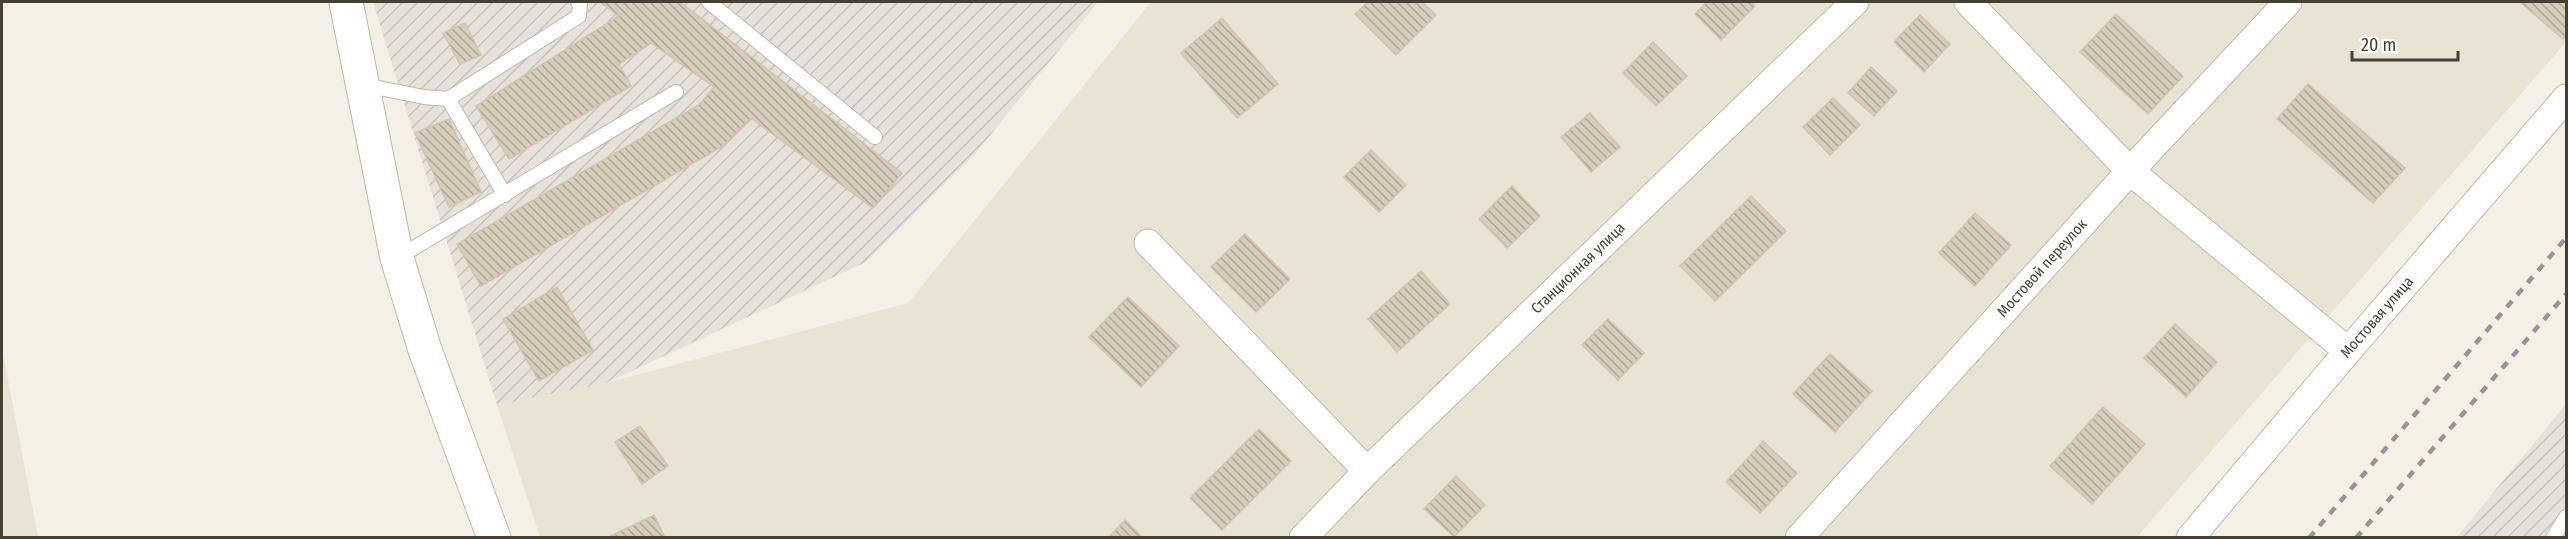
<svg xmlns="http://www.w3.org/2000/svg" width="2568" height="539" font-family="'Fira Sans Condensed',sans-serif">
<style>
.residential{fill:#e8e3d3}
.industrial{fill:url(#industrial-furrows)}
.building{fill:url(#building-back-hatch);stroke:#d1c5ac;stroke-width:1.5}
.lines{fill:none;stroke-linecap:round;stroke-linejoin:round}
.service-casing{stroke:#c0b9a7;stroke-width:16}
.minor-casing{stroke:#c0b9a7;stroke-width:29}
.tertiary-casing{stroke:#c0b9a7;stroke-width:35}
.service{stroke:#fff;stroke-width:14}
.minor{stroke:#fff;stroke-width:27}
.tertiary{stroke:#fff;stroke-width:33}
.rail{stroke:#959595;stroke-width:4.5;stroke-dasharray:8 8;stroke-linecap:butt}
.labels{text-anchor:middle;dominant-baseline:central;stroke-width:4.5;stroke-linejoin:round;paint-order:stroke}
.street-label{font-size:15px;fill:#464034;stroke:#fff}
</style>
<defs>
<pattern id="industrial-furrows" width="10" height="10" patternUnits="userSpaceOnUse" patternTransform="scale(1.5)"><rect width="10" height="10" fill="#e6e1da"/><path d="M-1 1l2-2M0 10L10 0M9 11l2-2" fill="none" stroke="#c7c2bc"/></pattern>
<pattern id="building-back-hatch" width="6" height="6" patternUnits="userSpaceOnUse" patternTransform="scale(1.5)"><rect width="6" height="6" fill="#d6cdba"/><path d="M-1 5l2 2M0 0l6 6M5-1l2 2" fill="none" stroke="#afa898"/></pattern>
</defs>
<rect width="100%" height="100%" fill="#f4f0e5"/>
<g class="residential">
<path d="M1151 2H2566V42L2137 537H540L497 405 606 383 908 303Z"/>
<path d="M2 349 38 537H2Z"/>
</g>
<g class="industrial">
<path d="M373 2H1098L975 154 866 262 606 383 497 405Z"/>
<path d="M2566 404V537H2457Z"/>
</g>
<g class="building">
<path d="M600 2H680L902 173 873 208 751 118 723 146 481 286 457 244 699 105 714 87 651 43 619 64 631 86 509 159 476 106 619 16Z"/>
<path d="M1368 2H1422L1436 15 1396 55 1355 14Z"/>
<path d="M1707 2H1751L1755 6 1721 40 1695 14Z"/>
<path d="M2520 2H2566V35L2563 39Z"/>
<path d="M2116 14 2183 76 2148 114 2080 52Z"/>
<path d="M1920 15 1950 44 1924 72 1894 42Z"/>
<path d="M1222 18 1278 84 1237 118 1181 53Z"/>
<path d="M465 23 481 55 460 64 443 33Z"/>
<path d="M1653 42 1687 76 1656 106 1623 73Z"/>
<path d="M1871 67 1897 91 1874 116 1848 93Z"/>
<path d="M2308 84 2405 168 2373 203 2277 119Z"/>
<path d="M1833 98 1860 125 1830 155 1803 127Z"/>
<path d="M1590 113 1620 147 1591 172 1561 137Z"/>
<path d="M449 119 481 192 449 207 415 133Z"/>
<path d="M1371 150 1406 185 1379 212 1344 177Z"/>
<path d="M1512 186 1540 216 1507 248 1479 219Z"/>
<path d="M1751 196 1786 231 1715 301 1680 266Z"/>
<path d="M1975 213 2011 245 1975 286 1939 253Z"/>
<path d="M1245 234 1290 279 1256 312 1211 267Z"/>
<path d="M1421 271 1450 304 1397 352 1368 319Z"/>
<path d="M557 287 593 350 539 381 503 319Z"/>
<path d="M1128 297 1179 346 1141 387 1089 337Z"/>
<path d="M1608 319 1644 353 1618 380 1582 345Z"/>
<path d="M2175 324 2217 362 2186 397 2144 358Z"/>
<path d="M1830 354 1872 391 1835 432 1793 394Z"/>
<path d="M2103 407 2145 444 2092 504 2050 466Z"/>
<path d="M640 426 668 466 642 484 615 442Z"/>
<path d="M1259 429 1291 461 1222 530 1190 498Z"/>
<path d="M1763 441 1797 473 1760 513 1726 482Z"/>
<path d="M1456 476 1485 505 1454 537 1424 509Z"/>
<path d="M654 515 665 538H607Z"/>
<path d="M1125 520 1143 538H1108Z"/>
</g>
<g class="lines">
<defs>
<g id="service">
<path d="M709 2 875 137"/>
<path d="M364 85 424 97 448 99 579 16 580 3 578 2"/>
<path d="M448 99 505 195"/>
<path d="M397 258 676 92"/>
<path d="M2553 538 2566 517"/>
</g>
<g id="minor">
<path d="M1968 2 2130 171 2348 351"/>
<path d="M1148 243 1367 471"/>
<path d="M1303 538 1367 471 1855 2"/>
<path d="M1799 538 2130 171 2288 2"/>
<path d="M2190 538 2348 351 2566 98"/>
</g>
<path id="tertiary" d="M346 2 397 258 425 350 494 538"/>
</defs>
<use href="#service" class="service-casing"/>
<use href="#minor" class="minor-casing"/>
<use href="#tertiary" class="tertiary-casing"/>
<use href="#service" class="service"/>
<use href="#minor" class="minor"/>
<use href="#tertiary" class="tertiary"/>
<g class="rail">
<path d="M2309 538 2566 238"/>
<path d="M2356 538 2566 294"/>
</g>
</g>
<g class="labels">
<g class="street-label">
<text transform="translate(1578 268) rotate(-44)">Станционная улица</text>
<text transform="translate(2042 268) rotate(-48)">Мостовой переулок</text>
<text transform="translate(2377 317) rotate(-49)">Мостовая улица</text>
</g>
</g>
<rect width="2568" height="539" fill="none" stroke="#464034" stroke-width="6"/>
<path d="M2352 51v9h106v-9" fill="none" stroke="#464034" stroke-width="3"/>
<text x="2361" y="51" font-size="18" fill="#464034" stroke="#ffffff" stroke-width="4.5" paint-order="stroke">20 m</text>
</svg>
